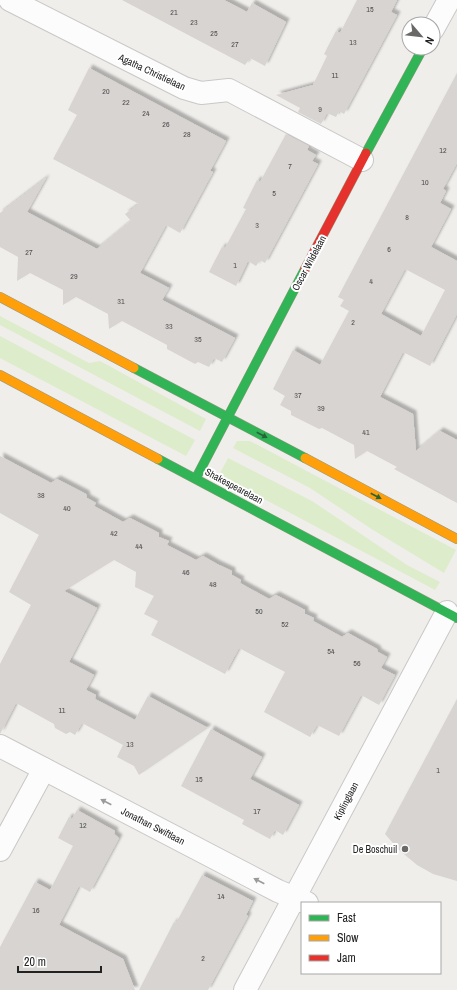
<svg xmlns="http://www.w3.org/2000/svg" width="457" height="990" font-family="'Archivo Narrow',sans-serif">
<style>
.grass{fill:#ddeccb}
.building{fill:#d7d4d2;fill-rule:evenodd;filter:url(#shadow)}
.lines{fill:none;stroke-linecap:round;stroke-linejoin:round}
.street-casing{stroke:#c9c8c7;stroke-width:24}
.fast-casing{stroke:#999a82;stroke-width:10}
.slow-casing{stroke:#999a82;stroke-width:10}
.jam-casing{stroke:#999a82;stroke-width:10}
.street{stroke:#fdfcfc;stroke-width:22}
.fast{stroke:#30b455;stroke-width:9}
.slow{stroke:#ff9f0a;stroke-width:9}
.jam{stroke:#e5322d;stroke-width:9}
.oneway{fill:#286439}
.oneway2{fill:#9a9a9a}
.poi-dot{fill:#6a6968;stroke:#fff;stroke-width:1.5}
.labels{text-anchor:middle;dominant-baseline:central;stroke-width:4;stroke-linejoin:round;paint-order:stroke}
.number-label{font-size:8px;fill:#4f4e4e}
.street-label{font-size:10px;fill:#222;stroke:#fff}
.poi-label{font-size:10px;fill:#222;stroke:#fff;text-anchor:end}
</style>
<defs>
<filter id="shadow"><feDropShadow dx="3.5" dy="-3.5" stdDeviation="1" flood-color="#0004"/></filter>
</defs>
<rect width="100%" height="100%" fill="#f0eeeb"/>
<g class="grass">
<path d="M0 316 89 363 100 361 206 419 200 431 0 325Z"/>
<path d="M0 336 195 440 186 456 0 358Z"/>
<path d="M237 441H250L456 550 444 573 373 530 310 488 233 448Z"/>
<path d="M228 458 312 501 407 565 440 582 435 590 219 475Z"/>
</g>
<g class="building">
<path d="M122 0H224L247 12 252 3 286 22 265 66 250 58 245 65Z"/>
<path d="M357 0H397L391 12 397 15 344 114 339 111 336 117 327 113 321 124 298 112 300 108 276 95 313 85 327 56 324 54 336 31 340 33Z"/>
<path d="M89 68 226 141 210 171 213 172 180 233 166 225 140 273 169 288 162 300 235 338 222 362 214 358 209 367 198 362 195 364 167 349V345L122 321 109 329 108 314 76 297 63 305V290L30 273 17 281 18 257 0 247V213L46 178 27 212 97 249 131 221 125 214 139 204 53 159 77 115 68 110Z"/>
<path d="M457 73V163L443 189 446 191 440 203 451 209 431 247 457 261V314L430 366 403 352 380 397 413 414 416 451 440 431 457 440V503L394 469 397 467 367 451 355 459 354 445 322 428 319 429 291 415V411L280 405 285 396 273 389 293 350 320 365 349 311 340 306 344 300 338 297ZM405 269 445 290 421 336 381 314Z"/>
<path d="M286 134 309 146 307 150 316 155 312 161 318 164 265 263 260 260 256 266 248 261 236 286 209 272 222 247 225 248 246 209 243 208 257 180 260 182Z"/>
<path d="M0 456 51 483 57 479 86 494 87 498 96 503 94 506 123 522 130 518 159 533V537L169 541 167 545 196 560 203 556 217 564 232 571V575L241 580 240 583 269 599 276 595 305 610V614L314 618 313 621 342 637 348 633 377 649 378 652 387 657 381 668 395 675 379 705 361 695 339 736 317 725 310 737 264 712 285 672 239 648 225 674 151 635 158 621 144 614 154 596 135 587 136 572 114 560 64 591 97 608 69 662 94 675 86 690 96 695 95 699 135 720 148 696 208 728 139 775 134 766 117 757 123 745 82 723 75 735 70 732 66 734 55 728 54 724 16 703 0 734V664L31 605 9 592 39 535 0 513Z"/>
<path d="M457 699V881L433 874 417 865 399 850 385 834Z"/>
<path d="M211 729 262 757 250 779 299 805 283 835 275 830 270 839 242 824 244 820 181 786Z"/>
<path d="M77 810 115 831 114 834 119 838 90 892 79 886 59 925 123 959 135 990H0V947L35 882 50 890 73 846 58 838 69 817 72 819Z"/>
<path d="M202 875 253 901 246 915 248 916 208 990H139L174 922 176 923Z"/>
</g>
<g class="lines">
<defs>
<g id="street">
<path d="M10 0 184 88 201 93 229 90 362 160"/>
<path d="M433 29 449 0"/>
<path d="M0 746 278 891 307 903"/>
<path d="M0 850 44 769"/>
<path d="M245 990 447 612"/>
</g>
<g id="fast">
<path d="M366 153 423 48"/>
<path d="M134 368 305 458"/>
<path d="M158 459 457 618"/>
<path d="M196 478 305 269"/>
</g>
<g id="slow">
<path d="M0 297 134 368"/>
<path d="M0 375 158 459"/>
<path d="M305 458 457 539"/>
</g>
<path id="jam" d="M305 269 366 153"/>
</defs>
<use href="#street" class="street-casing"/>
<use href="#fast" class="fast-casing"/>
<use href="#slow" class="slow-casing"/>
<use href="#jam" class="jam-casing"/>
<use href="#street" class="street"/>
<use href="#fast" class="fast"/>
<use href="#slow" class="slow"/>
<use href="#jam" class="jam"/>
</g>
<defs><path id="oneway-solid" d="M-6-.8H1V-3.2L6.5 0L1 3.2V.8H-6Z"/></defs>
<g class="oneway">
<use href="#oneway-solid" transform="translate(262 435) rotate(28)"/>
<use href="#oneway-solid" transform="translate(376 496) rotate(28)"/>
</g>
<g class="oneway2">
<use href="#oneway-solid" transform="translate(106 802) rotate(-153)"/>
<use href="#oneway-solid" transform="translate(259 881) rotate(-153)"/>
</g>
<circle class="poi-dot" cx="405" cy="849" r="4"/>
<g class="labels">
<g class="number-label">
<text x="370" y="9">15</text>
<text x="174" y="12">21</text>
<text x="194" y="22">23</text>
<text x="214" y="33">25</text>
<text x="353" y="42">13</text>
<text x="235" y="44">27</text>
<text x="335" y="75">11</text>
<text x="106" y="91">20</text>
<text x="126" y="102">22</text>
<text x="320" y="109">9</text>
<text x="146" y="113">24</text>
<text x="166" y="124">26</text>
<text x="187" y="134">28</text>
<text x="443" y="150">12</text>
<text x="290" y="166">7</text>
<text x="425" y="182">10</text>
<text x="274" y="193">5</text>
<text x="407" y="217">8</text>
<text x="257" y="225">3</text>
<text x="389" y="249">6</text>
<text x="29" y="252">27</text>
<text x="235" y="265">1</text>
<text x="74" y="276">29</text>
<text x="371" y="281">4</text>
<text x="121" y="301">31</text>
<text x="353" y="322">2</text>
<text x="169" y="326">33</text>
<text x="198" y="339">35</text>
<text x="298" y="395">37</text>
<text x="321" y="408">39</text>
<text x="366" y="432">41</text>
<text x="41" y="495">38</text>
<text x="67" y="508">40</text>
<text x="114" y="533">42</text>
<text x="139" y="546">44</text>
<text x="186" y="572">46</text>
<text x="213" y="584">48</text>
<text x="259" y="611">50</text>
<text x="285" y="624">52</text>
<text x="331" y="651">54</text>
<text x="357" y="663">56</text>
<text x="62" y="710">11</text>
<text x="130" y="744">13</text>
<text x="438" y="770">1</text>
<text x="199" y="779">15</text>
<text x="257" y="811">17</text>
<text x="83" y="825">12</text>
<text x="221" y="896">14</text>
<text x="36" y="910">16</text>
<text x="203" y="958">2</text>
</g>
<g class="street-label">
<text transform="translate(152 72) rotate(25)">Agatha Christielaan</text>
<text transform="translate(309 263) rotate(-62)">Oscar Wildelaan</text>
<text transform="translate(234 486) rotate(28)">Shakespearelaan</text>
<text transform="translate(346 801) rotate(-62)">Kiplinglaan</text>
<text transform="translate(153 826) rotate(27)">Jonathan Swiftlaan</text>
</g>
<g class="poi-label">
<text x="397" y="849">De Boschuil</text>
</g>
</g>
<rect x="301" y="902" width="140" height="72" fill="#ffffff" stroke="#a7a7a7"/>
<rect x="309" y="915" width="20" height="6" fill="#30b455" stroke="#a7a7a7"/>
<text x="337" y="922" font-size="12" fill="#222222">Fast</text>
<rect x="309" y="935" width="20" height="6" fill="#ff9f0a" stroke="#a7a7a7"/>
<text x="337" y="942" font-size="12" fill="#222222">Slow</text>
<rect x="309" y="955" width="20" height="6" fill="#e5322d" stroke="#a7a7a7"/>
<text x="337" y="962" font-size="12" fill="#222222">Jam</text>
<g transform="translate(421 36) rotate(118)"><circle r="19" fill="#ffffff" stroke="#a7a7a7"/>
<path d="M0-3L7 15L0 10L-7 15Z" fill="#6a6968"/>
<text y="-6" font-size="11" font-weight="bold" text-anchor="middle" fill="#222222">N</text>
</g>
<path d="M18 966v6h83v-6" fill="none" stroke="#222222" stroke-width="2"/>
<text x="24" y="966" font-size="12" fill="#222222" stroke="#ffffff" stroke-width="3" paint-order="stroke">20 m</text>
</svg>
